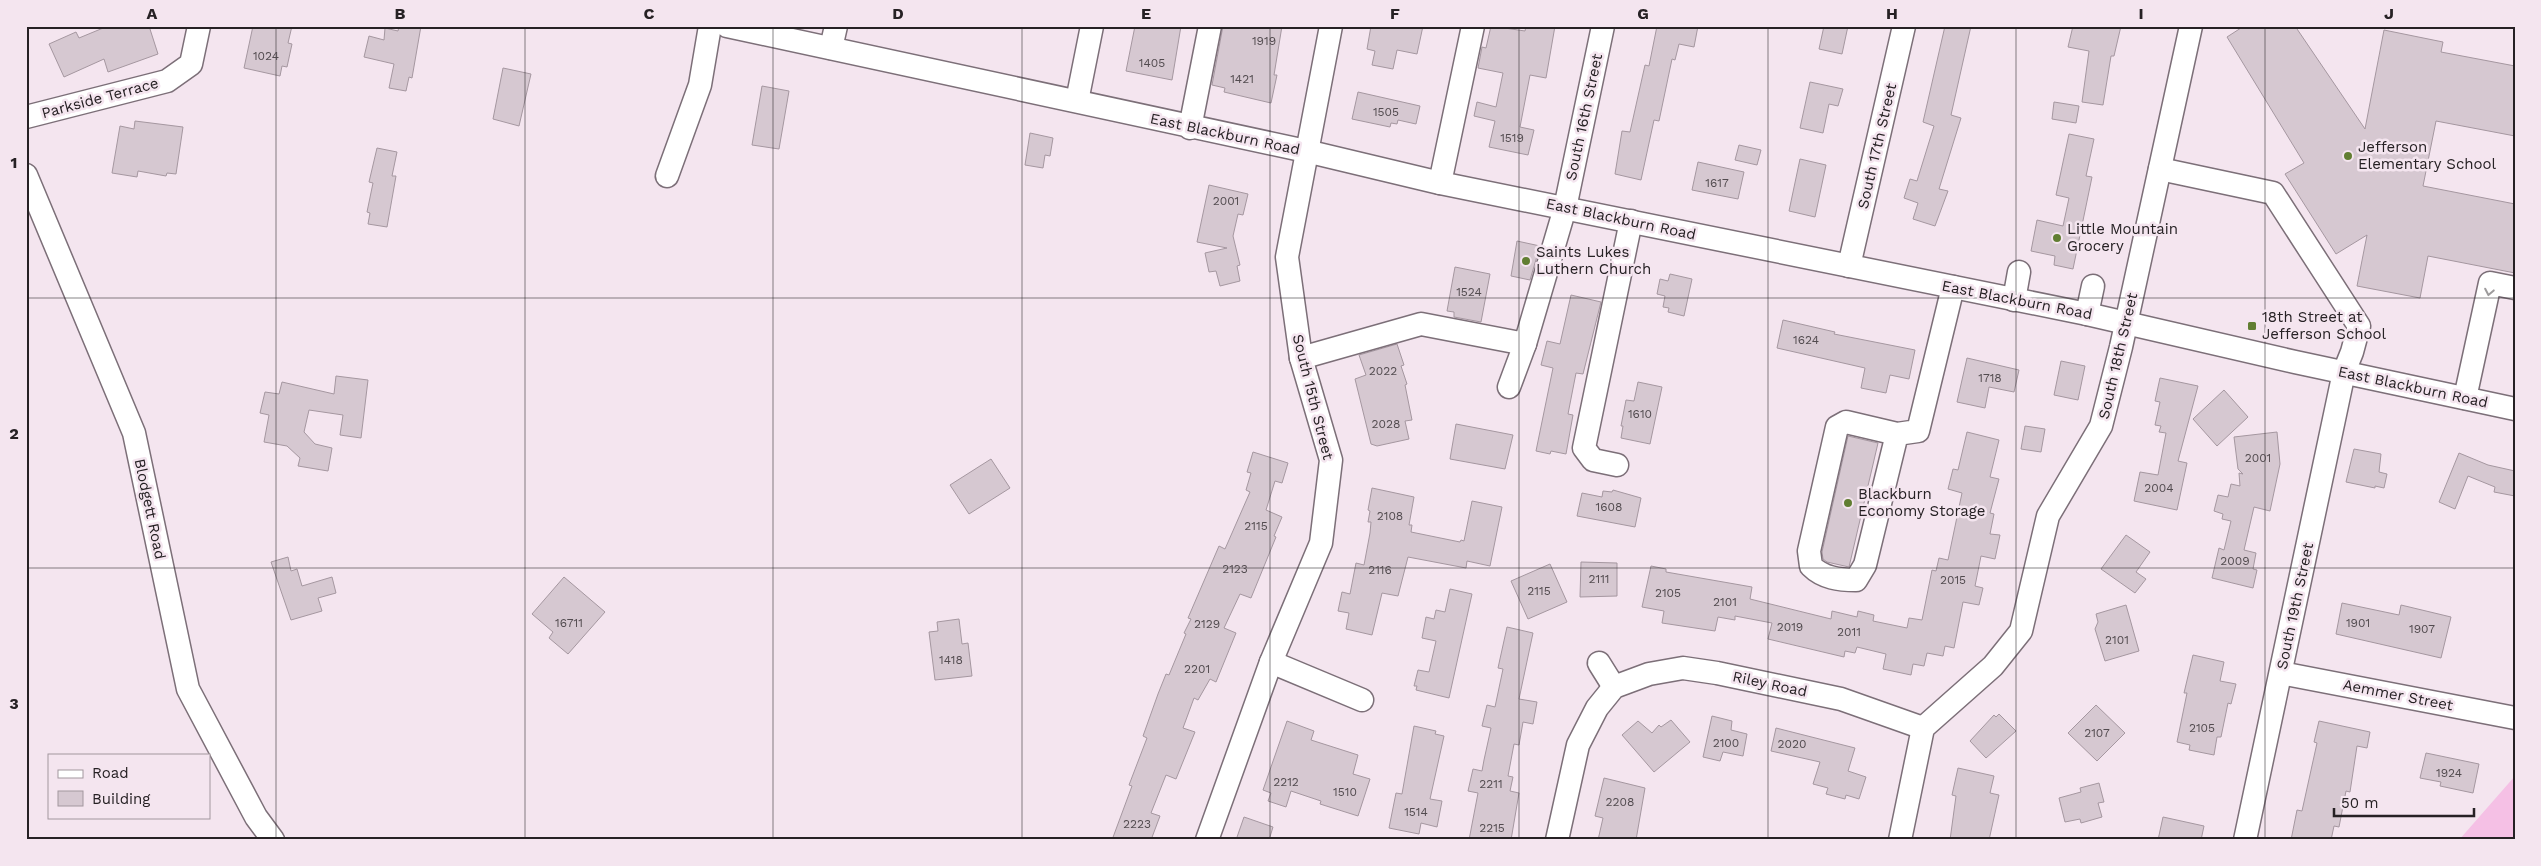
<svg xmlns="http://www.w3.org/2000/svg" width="2541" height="866" font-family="'Work Sans',sans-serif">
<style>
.green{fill:#f5c0e5}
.building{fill:#d6c8d1;stroke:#a597a0}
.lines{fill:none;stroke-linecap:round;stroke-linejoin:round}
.minor-casing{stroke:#7c6f78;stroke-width:25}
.minor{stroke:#fff;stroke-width:22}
.oneway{stroke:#9d9b9c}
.grid{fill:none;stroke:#262124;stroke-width:1;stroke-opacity:0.55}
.poi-dot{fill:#617e32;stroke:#f4e5ef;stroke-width:2}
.labels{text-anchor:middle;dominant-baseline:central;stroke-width:5;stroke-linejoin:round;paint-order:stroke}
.number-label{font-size:12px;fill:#524b4f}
.street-label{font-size:15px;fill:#262124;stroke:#f4e5ef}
.poi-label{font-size:15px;fill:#262124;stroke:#f4e5ef;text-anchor:start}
.neatline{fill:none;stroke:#262124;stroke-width:2}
.grid-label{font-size:16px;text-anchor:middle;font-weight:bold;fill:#262124}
</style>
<rect width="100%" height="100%" fill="#f4e5ef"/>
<path class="green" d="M2515 776V840H2459Z"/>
<g class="building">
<path d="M108 26H149L158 54 108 72 104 59 64 77 49 44 76 32 79 38Z"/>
<path d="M253 26H292L288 43 292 44 287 67 282 66 280 76 244 68Z"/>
<path d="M399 26H421L412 78 409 77 406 91 389 88 394 64 364 57 369 36 384 40 385 28 398 31Z"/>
<path d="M1135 26H1181L1172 80 1126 71Z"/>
<path d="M1223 26H1282L1274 75H1277L1271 103 1224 92 1225 88 1212 85Z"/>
<path d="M1371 26H1423L1417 54 1397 50 1393 69 1372 65 1375 51 1367 49Z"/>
<path d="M1491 26 1525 31 1526 26H1555L1546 78 1530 75 1520 127 1534 130 1528 155 1489 147 1495 121 1474 116 1477 102 1496 107 1503 73 1478 68 1482 47 1486 48Z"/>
<path d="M1657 26H1698L1694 47 1679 44 1675 60 1672 59 1659 121 1654 120 1641 180 1615 174 1622 131 1630 132 1645 65 1649 66Z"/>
<path d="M1824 26H1848L1842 54 1819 49Z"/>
<path d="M1945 26H1971L1951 115 1961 118 1939 189 1948 191 1935 226 1913 219 1918 203 1904 198 1910 179 1917 181 1934 126 1923 122Z"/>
<path d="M2073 26H2121L2114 56H2111L2103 105 2082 102 2089 51 2068 47Z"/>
<path d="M2244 26H2295L2365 129 2384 30 2443 42 2441 52 2515 66V136L2436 121 2423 186 2515 204V273L2428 256 2420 298 2357 286 2367 235 2336 254 2285 174 2304 163 2227 37Z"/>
<path d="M503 68 531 74 519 126 493 119Z"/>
<path d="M1810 82 1843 89 1838 106 1829 104 1823 133 1800 128Z"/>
<path d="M762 86 789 91 779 149 752 145Z"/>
<path d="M1358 92 1420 106 1416 124 1398 120 1397 124 1391 123 1390 127 1352 119Z"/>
<path d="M2054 102 2079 106 2076 123 2052 119Z"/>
<path d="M135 121 183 127 176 174 167 173 166 176 138 171 137 177 112 173 120 126 134 129Z"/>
<path d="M1030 133 1053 138 1050 156 1045 155 1043 168 1025 165Z"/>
<path d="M2069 134 2094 139 2086 176 2092 177 2073 269 2054 265 2055 256 2031 251 2037 220 2063 226 2069 198 2056 195Z"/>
<path d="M1739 145 1761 150 1757 165 1735 160Z"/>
<path d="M377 148 397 152 392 176H396L387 227 368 224 370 213 367 212 373 183 369 182Z"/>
<path d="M1800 159 1826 165 1815 217 1789 211Z"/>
<path d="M1698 162 1744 172 1738 199 1692 190Z"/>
<path d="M1209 185 1248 194 1243 215 1238 214 1233 236 1240 265 1237 266 1240 281 1220 286 1216 271 1209 272 1205 253 1227 248 1197 242Z"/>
<path d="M1517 241 1540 246 1530 280 1511 276Z"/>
<path d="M1455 267 1490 274 1481 322 1454 317V312L1447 311Z"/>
<path d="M1670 274 1692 279 1684 316 1668 312 1669 308 1663 307 1665 296 1657 294 1660 279 1668 281Z"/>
<path d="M1571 295 1601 302 1583 374 1576 373 1568 414 1573 415 1566 454 1551 451 1550 454 1536 451 1553 368 1541 365 1547 341 1560 344Z"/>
<path d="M1783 320 1835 332 1834 334 1915 350 1909 379 1890 375 1886 393 1861 388 1865 368 1777 348Z"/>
<path d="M1397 344 1404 365 1401 366 1407 384 1405 385 1412 420 1405 421 1409 439 1377 446 1371 444 1355 379 1366 375 1359 355Z"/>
<path d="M1967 358 2019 370 2014 392 1989 387 1985 408 1957 402Z"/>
<path d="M2061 361 2085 366 2078 400 2054 395Z"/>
<path d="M336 376 368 380 361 438 340 435 343 415 309 410 304 432 315 444 332 448 328 471 298 466 300 458 287 446 264 442 269 415 260 413 265 392 279 394 282 382 334 394Z"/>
<path d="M2160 378 2198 386 2178 461 2187 463 2177 510 2134 501 2140 472 2158 475 2166 433 2159 432 2161 426 2155 425 2160 402 2155 401Z"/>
<path d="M1638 382 1662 387 1650 444 1621 438 1623 426H1621L1626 400 1634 401Z"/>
<path d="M2224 390 2248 417 2217 446 2193 419Z"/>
<path d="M1456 424 1513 435 1505 469 1450 459Z"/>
<path d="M2025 426 2045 429 2041 452 2021 449Z"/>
<path d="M1967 432 1999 440 1990 477 1999 479 1990 513 1994 514 1990 534 2000 535 1995 559 1981 556 1975 586 1983 588 1979 605 1963 602 1954 648 1945 646 1943 656 1927 653 1924 666 1913 664 1911 675 1883 669 1886 654 1857 647 1855 653 1845 651 1844 657 1768 639 1772 623 1735 616V620L1718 617 1715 631 1662 623 1664 611 1642 607 1651 566 1666 569V572L1752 587 1750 599 1831 619 1832 611 1857 617 1858 611 1874 615 1873 621 1907 628 1909 618 1922 620 1932 570 1936 571 1939 558 1948 560 1962 493 1948 489 1953 469 1958 470Z"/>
<path d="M2277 432 2280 464 2270 511 2254 507 2244 550 2256 553 2253 569 2257 570 2253 588 2212 578 2219 548 2224 550 2231 521 2222 519 2223 514 2214 511 2218 495 2228 497 2231 484 2240 486 2239 473 2243 474 2238 469 2234 437Z"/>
<path d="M1848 436 1878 443 1849 567 1827 562 1823 559 1822 552Z"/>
<path d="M2354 449 2381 454 2379 472 2387 474 2384 488 2375 486V488L2346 482Z"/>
<path d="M1253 452 1288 463 1282 483 1275 481 1266 510 1282 517 1274 536 1276 537 1251 598 1240 594 1224 628 1236 633 1216 682 1210 679 1198 700 1194 698 1183 728 1195 732 1176 779 1166 775 1151 813 1160 816 1151 840H1112L1132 786 1129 785 1147 738 1143 736 1158 694 1166 674 1169 675 1186 634 1184 633 1191 619 1188 618 1219 546 1225 549 1250 492 1246 490 1251 473 1247 472Z"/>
<path d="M2459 453 2488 465 2515 471V496L2494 492 2495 487 2468 476 2455 509 2439 502Z"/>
<path d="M991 459 1010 488 969 514 950 485Z"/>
<path d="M1372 488 1414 497 1409 525H1412L1411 532 1460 542 1461 540 1464 541 1472 501 1502 507 1490 566 1467 561 1466 568 1408 557 1398 596 1382 593 1372 635 1346 629 1349 613 1338 611 1342 592 1350 594 1356 563 1364 565 1370 533 1371 522H1368L1370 511 1368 510Z"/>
<path d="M1613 490 1641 498 1635 527 1577 516 1582 493 1602 497 1603 491 1612 492Z"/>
<path d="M2126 535 2150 552 2136 572 2146 579 2135 593 2101 569Z"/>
<path d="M288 557 291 571 297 569 302 586 332 577 336 593 318 598 322 611 291 620 271 562Z"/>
<path d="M1581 562 1617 563V596L1580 597Z"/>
<path d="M1550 564 1567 602 1528 619 1511 581Z"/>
<path d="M564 577 605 612 568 654 549 638 553 632 532 614Z"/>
<path d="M1450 589 1472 594 1449 698 1416 690 1417 686H1414L1418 670 1429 672 1436 641 1422 638 1426 617 1434 619 1436 610 1445 612Z"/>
<path d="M2342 603 2399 615 2401 605 2451 617 2441 658 2336 634Z"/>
<path d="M2126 605 2139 651 2105 661 2095 629 2098 622 2096 614Z"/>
<path d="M959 619 962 644 968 643 972 676 935 680 929 632 938 631 937 622Z"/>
<path d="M1507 627 1533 633 1519 699 1537 702 1533 724 1523 722 1519 745 1514 744 1508 776 1513 777 1510 791 1519 793 1511 840H1469L1478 793 1468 791 1473 769 1482 771 1484 760 1491 728 1482 726 1487 705 1495 707 1503 669 1498 668Z"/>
<path d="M2193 655 2224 662 2220 681 2236 684 2231 704 2228 703 2221 737H2217L2214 755 2189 750 2190 745 2177 742 2187 693H2184Z"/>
<path d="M2096 705 2125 733 2097 761 2068 733Z"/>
<path d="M1999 714 2016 731 1986 758 1970 741 1994 715 1996 717Z"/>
<path d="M1712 716 1732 721 1731 730 1747 734 1743 756 1723 752 1720 761 1703 757Z"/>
<path d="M1671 720 1690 742 1654 772 1622 735 1638 721 1652 733 1659 725 1661 727Z"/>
<path d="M1287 721 1314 731 1311 740 1358 755 1353 774 1370 779 1358 816 1320 804 1321 801 1291 791 1286 807 1268 801 1271 793 1263 790Z"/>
<path d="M2319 721 2370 732 2367 748 2357 746 2350 792 2346 791 2339 827 2334 826 2331 840H2291L2297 810 2302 811 2317 743 2314 742Z"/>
<path d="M1414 726 1436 731 1435 734 1444 736 1430 799 1442 801 1437 827 1421 823 1419 834 1389 828 1396 793 1402 794Z"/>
<path d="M1776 728 1855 748 1848 771 1866 777 1859 799 1846 795 1845 799 1826 794 1828 788 1813 784 1820 762 1771 751Z"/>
<path d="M2426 753 2479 764 2473 793 2440 786 2441 782 2420 778Z"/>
<path d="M1958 768 1994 776 1990 793 1999 795 1989 840H1950L1956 796 1952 795Z"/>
<path d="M1604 778 1645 788 1636 840H1598L1603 818 1595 816Z"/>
<path d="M2099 783 2104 802 2098 803 2102 817 2081 823 2080 819 2065 822 2059 798 2081 792 2080 788Z"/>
<path d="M1244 817 1273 827 1269 840H1236Z"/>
<path d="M2163 817 2204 826 2201 840H2158Z"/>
</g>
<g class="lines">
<defs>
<g id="minor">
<path d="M727 26 1306 151 1440 183 2087 314 2295 362 2515 409"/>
<path d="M831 48 836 26"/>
<path d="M1077 101 1092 26"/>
<path d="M26 117 167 81 191 64 199 26"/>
<path d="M1190 128 1210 26"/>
<path d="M2160 169 2273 193 2359 326 2352 352 2344 372 2245 840"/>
<path d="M26 175 134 433 188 689 256 817 273 840"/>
<path d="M667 176 700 85 710 26"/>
<path d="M1440 183 1473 26"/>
<path d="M1849 266 1904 26"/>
<path d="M2014 300 2019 272"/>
<path d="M2087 314 2093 286"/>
<path d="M1301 358 1421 324 1525 344"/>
<path d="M1509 387 1525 344 1565 208 1603 26"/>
<path d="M2465 398 2490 283 2515 288"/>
<path d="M1897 434 1846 422 1837 427 1809 551 1811 566C1823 578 1839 580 1856 580L1865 565 1897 434 1918 431 1953 287"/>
<path d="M1617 465 1593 460 1584 448 1631 221"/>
<path d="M1271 662 1362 700"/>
<path d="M1599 663 1614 687"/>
<path d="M2281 673 2515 718"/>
<path d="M1207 840 1271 662 1321 543 1331 460 1301 358 1287 257 1331 26"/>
<path d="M1557 840 1578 745 1597 708 1614 687 1649 674 1683 668 1717 673 1841 699 1923 728"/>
<path d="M1900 840 1923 728 1993 666 2021 631 2048 516 2101 426 2121 347 2191 26"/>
</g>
</defs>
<use href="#minor" class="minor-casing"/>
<use href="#minor" class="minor"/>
</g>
<defs><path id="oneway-chevron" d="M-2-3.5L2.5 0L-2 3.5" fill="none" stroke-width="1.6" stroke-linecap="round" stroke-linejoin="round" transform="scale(1.25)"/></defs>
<use class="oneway" href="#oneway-chevron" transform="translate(2489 292) rotate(101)"/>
<path class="grid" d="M276 26V840M525 26V840M773 26V840M1022 26V840M1270 26V840M1519 26V840M1768 26V840M2016 26V840M2265 26V840M26 298H2515M26 568H2515"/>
<g class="poi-dot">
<circle cx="2348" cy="156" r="5"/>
<circle cx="2057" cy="238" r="5"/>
<circle cx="1526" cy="261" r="5"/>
<rect x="2247" y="321" width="10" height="10" rx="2.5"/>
<circle cx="1848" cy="503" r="5"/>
</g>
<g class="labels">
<g class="number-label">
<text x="1264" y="41">1919</text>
<text x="266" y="56">1024</text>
<text x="1152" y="63">1405</text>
<text x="1242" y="79">1421</text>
<text x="1386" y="112">1505</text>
<text x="1512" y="138">1519</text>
<text x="1717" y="183">1617</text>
<text x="1226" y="201">2001</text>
<text x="1469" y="292">1524</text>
<text x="1806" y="340">1624</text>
<text x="1383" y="371">2022</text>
<text x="1990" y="378">1718</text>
<text x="1640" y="414">1610</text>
<text x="1386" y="424">2028</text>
<text x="2258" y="458">2001</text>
<text x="2159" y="488">2004</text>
<text x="1609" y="507">1608</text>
<text x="1390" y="516">2108</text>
<text x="1256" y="526">2115</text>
<text x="2235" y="561">2009</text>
<text x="1235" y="569">2123</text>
<text x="1380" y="570">2116</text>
<text x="1599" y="579">2111</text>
<text x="1953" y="580">2015</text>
<text x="1539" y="591">2115</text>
<text x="1668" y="593">2105</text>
<text x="1725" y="602">2101</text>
<text x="569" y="623">16711</text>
<text x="2358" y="623">1901</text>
<text x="1207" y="624">2129</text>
<text x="1790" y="627">2019</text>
<text x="2422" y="629">1907</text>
<text x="1849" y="632">2011</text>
<text x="2117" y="640">2101</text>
<text x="951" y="660">1418</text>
<text x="1197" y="669">2201</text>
<text x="2202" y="728">2105</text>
<text x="2097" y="733">2107</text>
<text x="1726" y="743">2100</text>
<text x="1792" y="744">2020</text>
<text x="2449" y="773">1924</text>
<text x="1286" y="782">2212</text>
<text x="1491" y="784">2211</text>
<text x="1345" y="792">1510</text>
<text x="1620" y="802">2208</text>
<text x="1416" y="812">1514</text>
<text x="1137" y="824">2223</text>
<text x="1492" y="828">2215</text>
</g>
<g class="street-label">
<text transform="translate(100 98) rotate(-15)">Parkside Terrace</text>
<text transform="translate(1584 117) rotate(-78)">South 16th Street</text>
<text transform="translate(1225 134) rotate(12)">East Blackburn Road</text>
<text transform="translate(1877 146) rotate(-77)">South 17th Street</text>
<text transform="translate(1621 219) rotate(12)">East Blackburn Road</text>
<text transform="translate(2017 300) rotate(11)">East Blackburn Road</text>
<text transform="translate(2118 356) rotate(-77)">South 18th Street</text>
<text transform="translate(2413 387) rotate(12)">East Blackburn Road</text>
<text transform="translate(1313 397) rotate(76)">South 15th Street</text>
<text transform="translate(150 509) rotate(78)">Blodgett Road</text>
<text transform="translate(2295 606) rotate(-78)">South 19th Street</text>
<text transform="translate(1770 684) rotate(12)">Riley Road</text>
<text transform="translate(2398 695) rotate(11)">Aemmer Street</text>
</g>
<g class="poi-label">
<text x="2358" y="147">Jefferson<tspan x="2358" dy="17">Elementary School</tspan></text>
<text x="2067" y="229">Little Mountain<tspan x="2067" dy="17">Grocery</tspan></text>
<text x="1536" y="252">Saints Lukes<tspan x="1536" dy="17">Luthern Church</tspan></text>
<text x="2262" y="317">18th Street at<tspan x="2262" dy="17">Jefferson School</tspan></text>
<text x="1858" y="494">Blackburn<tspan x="1858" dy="17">Economy Storage</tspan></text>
</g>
</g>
<rect width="2541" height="866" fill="none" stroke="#f4e5ef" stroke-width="55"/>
<rect x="48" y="754" width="162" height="65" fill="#f4e5ef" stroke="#a2979e"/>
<rect x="58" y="770" width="25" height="8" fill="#ffffff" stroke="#a2979e"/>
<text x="92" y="778" font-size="15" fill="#262124">Road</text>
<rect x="58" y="791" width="25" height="15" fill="#d6c8d1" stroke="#a2979e"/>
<text x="92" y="804" font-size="15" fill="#262124">Building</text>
<path d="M2334 808v8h140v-8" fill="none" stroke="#262124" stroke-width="2.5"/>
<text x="2341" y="808" font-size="15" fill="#262124" stroke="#f4e5ef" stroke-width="4" paint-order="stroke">50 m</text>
<rect x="28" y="28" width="2486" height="810" class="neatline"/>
<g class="grid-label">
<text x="152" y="19">A</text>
<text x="400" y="19">B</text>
<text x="649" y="19">C</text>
<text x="898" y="19">D</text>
<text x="1146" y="19">E</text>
<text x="1395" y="19">F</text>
<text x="1643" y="19">G</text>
<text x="1892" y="19">H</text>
<text x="2141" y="19">I</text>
<text x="2389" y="19">J</text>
<text x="14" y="168">1</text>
<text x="14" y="439">2</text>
<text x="14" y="709">3</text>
</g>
</svg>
